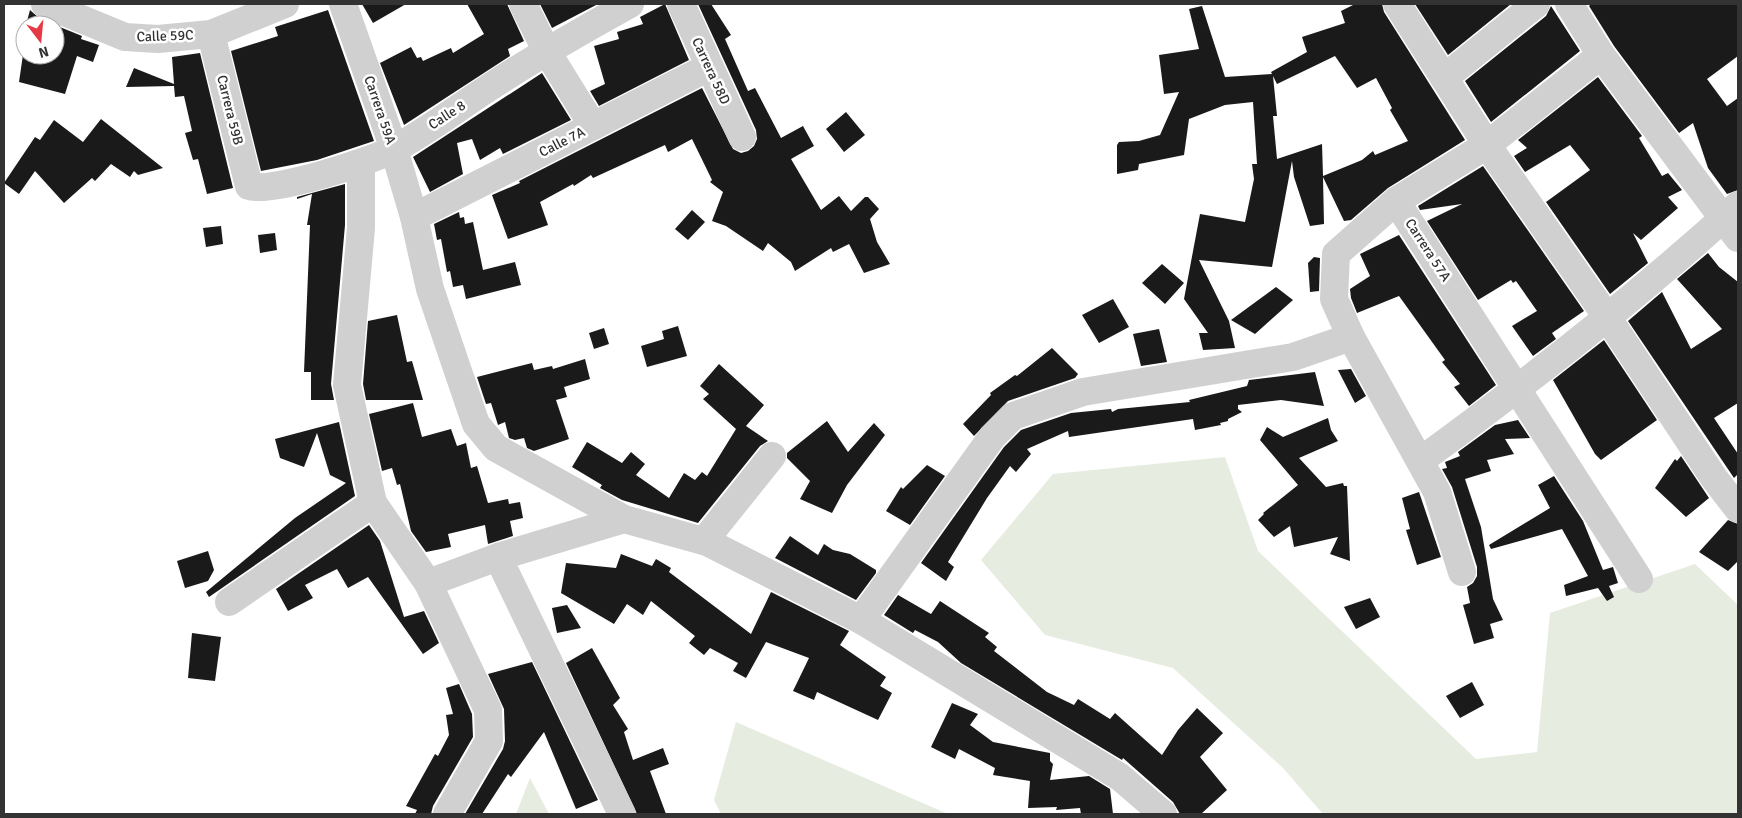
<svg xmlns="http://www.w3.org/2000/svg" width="1742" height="818" font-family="Signika,sans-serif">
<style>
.green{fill:#e6ecdf}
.building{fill:#1a1a1a;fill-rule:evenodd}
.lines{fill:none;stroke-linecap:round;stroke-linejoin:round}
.minor{stroke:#d0d0d0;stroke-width:28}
.labels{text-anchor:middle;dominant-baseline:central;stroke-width:5;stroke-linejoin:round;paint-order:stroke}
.street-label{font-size:14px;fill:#333;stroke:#fff}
</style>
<rect width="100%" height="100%" fill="#fff"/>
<g class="green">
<path d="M1225 457 1258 551 1476 759 1537 752 1550 613 1695 564 1738 605V814H1323L1283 768 1173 668 1045 635 981 560 1053 474Z"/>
<path d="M736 722 948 814H721L714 800Z"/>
<path d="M530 778 549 814H516Z"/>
</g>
<g class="building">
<path d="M362 4H406L373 23Z"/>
<path d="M467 4H507L524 41 508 49 510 56 404 125 380 63 411 47 417 58 421 57 423 61 451 48 453 53 484 34Z"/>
<path d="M540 4H598L552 28Z"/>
<path d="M665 4 689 60 599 106 590 91 605 84 594 46 619 39 617 32 643 24 640 17Z"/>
<path d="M698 4H711L731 35 725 39 748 91 755 88 781 138 803 126 814 146 791 159 821 210 839 196 851 211 865 197H868L879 209 870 219 877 242 890 264 864 273 849 244 833 252 831 248 795 271 791 262 768 243 763 251 726 226 712 221 723 192 710 182 712 180 692 139 668 152 665 145 593 178 591 175 574 186 573 184 540 202 548 225 508 239 492 195 520 183 519 181 702 88 733 149 741 153 748 151 754 146 757 139 756 130Z"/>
<path d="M1355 4H1382L1384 12 1465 140 1388 188 1351 220 1344 221 1323 177 1324 224 1310 226 1294 177 1292 161 1272 267 1199 260 1229 321 1235 348 1203 350 1199 333H1208L1184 299 1200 214 1245 222 1254 179 1252 164H1257L1253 102 1225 105 1189 119 1184 155 1139 164 1138 170 1117 174V145L1119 142 1139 141 1160 135 1179 92 1164 94 1159 55 1199 49 1189 9 1202 6 1225 77 1272 74 1271 72 1307 52 1302 37 1345 23 1341 11ZM1335 56 1357 88 1376 78 1392 108 1390 110 1408 141 1375 155 1373 151 1362 160 1323 176 1322 144 1277 159 1273 116H1277L1273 76 1277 84Z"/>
<path d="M1415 4H1511L1448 55Z"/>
<path d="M1591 4H1738V56L1707 79 1727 106 1738 98V190L1727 194 1708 168 1693 123 1679 133 1614 46 1589 6Z"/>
<path d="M1551 6 1580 51 1491 122 1465 81 1546 16Z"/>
<path d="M30 10 39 18 55 25H26Z"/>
<path d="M328 10 374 141 317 160 261 171 231 51 278 36 275 27Z"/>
<path d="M55 25 82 36 81 39 99 45 93 62 77 56 65 94 19 82 25 41V55H55Z"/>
<path d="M200 53 233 188 207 194 198 159 193 160 185 133 192 131 184 96 175 97 174 86 126 87 134 68 174 84 172 57Z"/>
<path d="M542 73 571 120 503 154 500 148 480 160 472 139 457 143 463 174 430 192 413 157Z"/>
<path d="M1598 77 1642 136 1639 138 1662 176 1668 173 1682 190 1668 197 1678 208 1641 240 1633 233 1648 263 1610 294 1546 202 1590 170 1570 145 1525 172 1514 156 1527 148 1518 140Z"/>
<path d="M846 112 865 135 844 152 826 129Z"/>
<path d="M101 119 163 168 138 175 134 171 130 177 111 164 95 181 92 178 64 203 35 171 19 194 4 183 35 137 40 140 54 120 83 142Z"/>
<path d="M1483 166 1584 311 1552 333 1556 339 1533 356 1512 326 1537 311 1516 281 1513 283 1511 280 1478 300 1427 221 1462 204 1420 210 1418 206Z"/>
<path d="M345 184V225L331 384 334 400H311V372H304L310 225H307L312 194 297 199V197Z"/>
<path d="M692 210 705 222 688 240 675 229Z"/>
<path d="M459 212 460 218 464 217 465 224 473 222 483 270 515 262 521 285 466 299 463 285 453 287 450 271 447 272 441 239 437 240 434 224Z"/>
<path d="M221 226 223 244 206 247 203 228Z"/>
<path d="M275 233 277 250 260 253 258 235Z"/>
<path d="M1399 235 1496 385 1469 406 1454 387 1460 384 1442 362 1445 360 1399 296 1357 313 1351 298 1350 289 1370 276 1360 254Z"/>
<path d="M1708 253 1719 267 1738 282V403L1714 418 1738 454V474L1734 478 1628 321 1662 292 1691 349 1722 329 1677 279Z"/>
<path d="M1314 257 1320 258 1319 291 1310 292 1308 263Z"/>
<path d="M1162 264 1184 283 1165 304 1142 283Z"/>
<path d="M1276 287 1293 300 1255 334 1231 320Z"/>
<path d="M1113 299 1129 327 1099 343 1082 315Z"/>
<path d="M397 315 407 362 412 361 423 400H366L363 384 368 321Z"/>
<path d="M678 326 687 356 647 367 641 346 664 339 662 331Z"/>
<path d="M604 328 609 344 594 349 589 333Z"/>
<path d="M1159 329 1167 362 1141 366 1133 334Z"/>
<path d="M1604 340 1657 420 1601 460 1595 454 1553 380Z"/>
<path d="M1052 348 1078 374 1075 378 1008 401 974 436 963 424 991 395 990 393 1015 375 1017 376Z"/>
<path d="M585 359 590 379 564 387 567 397 556 400 569 439 534 451 527 448 524 438 515 440 509 438 505 422 498 425 491 403 486 404 477 377 532 363 534 370 552 366 553 369Z"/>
<path d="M719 364 764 405 746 426 768 441 760 446 698 523 622 500 600 488 602 485 572 467 587 442 622 463 631 452 645 464 636 475 669 498 684 473 695 480 702 472 707 476 736 429 703 399 709 394 700 386Z"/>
<path d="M1351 369 1366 396 1355 403 1338 370Z"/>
<path d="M1315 372 1324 406 1281 400 1238 405V409L1242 412 1228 419V421L1220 423 1221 425 1195 430 1193 419 1069 437 1068 431 1027 449 1031 454 1016 472 1010 466 987 498 948 562 954 567 946 581 921 563 1004 447 1021 430 1071 413 1111 409 1112 412 1108 414 1118 409 1190 402 1189 400 1247 386 1249 380Z"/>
<path d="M413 403 422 437 451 429 457 446 466 443 471 468 477 466 488 503 508 499 509 504 520 502 523 518 510 521 513 536 488 544 485 525 448 534 451 547 426 552 411 531 400 484 397 485 392 468 382 471 369 414Z"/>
<path d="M1328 418 1331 430 1338 441 1299 458 1326 487 1343 483 1344 486H1347L1350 561 1330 554 1338 537 1294 547 1290 526 1274 537 1258 520 1264 514 1263 513 1298 485 1260 440 1267 427 1283 437Z"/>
<path d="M1518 420 1530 438 1505 439 1514 454 1487 460 1491 471 1465 479 1481 527 1493 599 1503 620 1490 624 1494 638 1474 644 1463 605 1470 603 1467 587 1473 583 1477 576V567L1452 487 1442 469 1447 468 1445 462 1460 456 1458 452 1495 425Z"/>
<path d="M827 421 848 452 874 423 885 435 847 485 832 513 800 499 810 481 787 458V453Z"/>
<path d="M339 422 355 496 209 597 206 592 295 518 346 483 330 475 317 433 304 467 280 458 275 439Z"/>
<path d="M1681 456 1709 498 1686 517 1655 488 1675 459 1677 461Z"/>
<path d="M927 465 945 476 910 525 886 511 901 487 903 489Z"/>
<path d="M1554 476 1583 521 1603 570 1613 567 1618 583 1609 586 1614 597 1607 601 1598 588 1566 596 1564 585 1588 576 1562 529 1491 549 1489 545 1550 508 1538 485Z"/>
<path d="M1419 492 1441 557 1417 565 1406 530 1410 529 1402 498Z"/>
<path d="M1728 520 1738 524V561L1728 571 1699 552Z"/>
<path d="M369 525 380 541 404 617 424 611 439 643 423 654 368 577 348 588 337 569 305 585 313 598 288 611 276 589Z"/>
<path d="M790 536 818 555 824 544 833 550 850 554 876 570V573L856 600 775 558Z"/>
<path d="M208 551 214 570 208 581 185 588 177 561Z"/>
<path d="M621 554 652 566 656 559 671 568 669 572 751 634 771 592 849 631 840 645 886 677 880 686 892 693 878 720 817 692 814 700 793 691 809 658 766 642 746 678 733 671 738 663 710 648 704 655 689 643 695 636 651 601 643 615 627 604 614 624 561 593 566 563 616 568Z"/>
<path d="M898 595 931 614 940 601 989 633 985 637 997 647 994 651 1047 692 1074 705 1078 699 1110 719 1115 713 1162 755 1178 730 1197 708 1223 733 1200 757 1227 790 1201 814H1180L1173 802 1123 758 1122 760 961 663 938 642 915 630 913 633 884 615Z"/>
<path d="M1370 598 1380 617 1356 629 1344 607Z"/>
<path d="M567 605 581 628 557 633 552 608Z"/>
<path d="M192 633 221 637 215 681 188 678Z"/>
<path d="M592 648 620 698 613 705 628 729 624 732 633 760 663 748 669 764 650 771 666 814H637L566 663Z"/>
<path d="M532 662 598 800 576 809 544 732 511 777 508 774 482 814H465L503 749 505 741 504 709 488 674Z"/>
<path d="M1472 682 1484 705 1460 718 1446 696Z"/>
<path d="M459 684 472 714 473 737 433 806 431 814H415L417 810 406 806 435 754 438 756 449 735 446 715 453 714 446 688Z"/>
<path d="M952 703 978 714 970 725 993 742 1050 753V761L1053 764 1050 780 1089 776 1110 789 1113 814H1081L1080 808 1056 810 1057 807 1028 808 1030 781 993 775 995 768 959 749 955 759 931 747Z"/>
</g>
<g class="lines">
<g class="minor">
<path d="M45 4 125 37 158 39 211 34 285 4"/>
<path d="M343 4 394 149 414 217 430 289 476 424 496 448 624 519 707 542 861 620 1120 777 1163 814"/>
<path d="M523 4 546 50 593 126"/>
<path d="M681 4 742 137"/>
<path d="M1397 4 1487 145 1607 317 1714 478 1738 509"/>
<path d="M1569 4 1601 55 1738 238"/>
<path d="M211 34 249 186C270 194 372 161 394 149 428 131 460 106 493 85 537 56 583 30 630 4"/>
<path d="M1444 78 1536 4"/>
<path d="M361 163V228L347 385 373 503 428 583 488 710 489 741 447 814"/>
<path d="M1396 201 1639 579"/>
<path d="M414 217 709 67"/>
<path d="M1420 461C1530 381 1637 297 1738 205"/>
<path d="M704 541 772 456"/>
<path d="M498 557 622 814"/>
<path d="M1462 572 1437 492 1351 337 1334 299 1336 254 1396 201 1487 145 1601 55"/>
<path d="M428 583 498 557 624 519"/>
<path d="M229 602 373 503"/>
<path d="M861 620 992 437 1013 416 1083 392 1293 357 1351 337"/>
</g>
</g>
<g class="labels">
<g class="street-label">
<text transform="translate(165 36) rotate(-2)">Calle 59C</text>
<text transform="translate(711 71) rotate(65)">Carrera 58D</text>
<text transform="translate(230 110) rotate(76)">Carrera 59B</text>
<text transform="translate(380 110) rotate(71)">Carrera 59A</text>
<text transform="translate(447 115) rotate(-33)">Calle 8</text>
<text transform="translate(562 142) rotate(-27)">Calle 7A</text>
<text transform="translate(1428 250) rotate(57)">Carrera 57A</text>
</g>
</g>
<rect width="1742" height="818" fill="none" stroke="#333333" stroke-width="10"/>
<g transform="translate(40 40) rotate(164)"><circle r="24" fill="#ffffff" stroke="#adadad"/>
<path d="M0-4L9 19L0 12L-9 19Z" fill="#e63946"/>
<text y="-8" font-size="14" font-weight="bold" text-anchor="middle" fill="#333333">N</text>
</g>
</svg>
